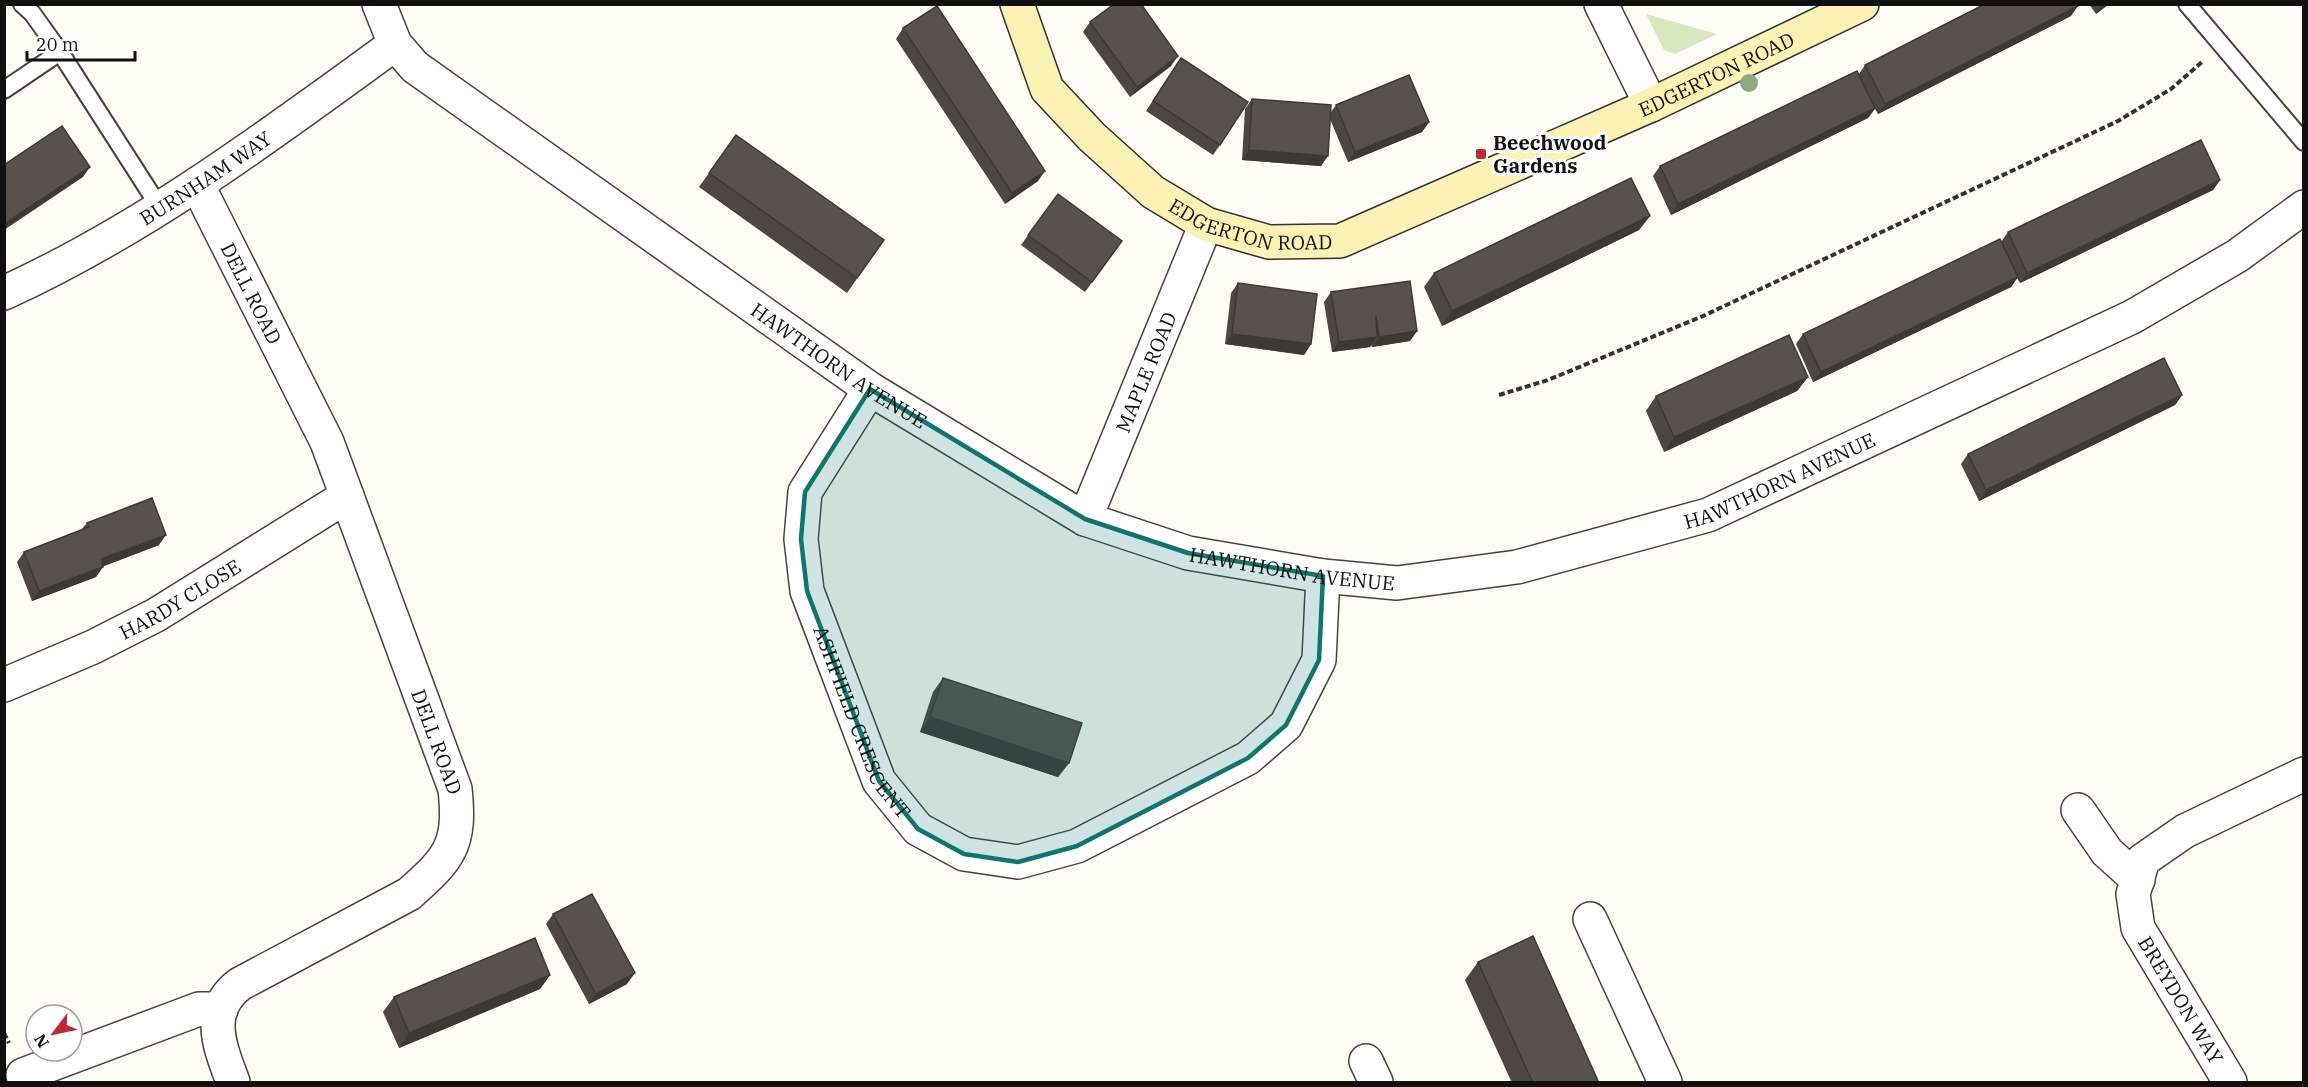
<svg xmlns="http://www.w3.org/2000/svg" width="2308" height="1087" font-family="'IBM Plex Serif',serif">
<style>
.grass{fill:#d5e8be}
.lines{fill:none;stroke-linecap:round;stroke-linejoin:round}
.lane-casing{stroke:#434343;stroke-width:20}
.street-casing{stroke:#434343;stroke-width:36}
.secondary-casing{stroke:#323232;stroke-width:36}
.path{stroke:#323232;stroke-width:4;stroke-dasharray:6 3;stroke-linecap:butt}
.lane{stroke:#fff;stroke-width:16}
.street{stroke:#fff;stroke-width:33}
.secondary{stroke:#fbf2b3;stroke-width:33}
.tree{fill:#8eaa80}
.wall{fill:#4d4642}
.shaded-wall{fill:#3e3936}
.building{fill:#59514d;stroke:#3e3936;stroke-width:1.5}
.marked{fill:#0f766e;fill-opacity:0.2;stroke:#0f766e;stroke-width:4.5;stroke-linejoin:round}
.poi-dot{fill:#bb2d36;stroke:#fff;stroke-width:2}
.labels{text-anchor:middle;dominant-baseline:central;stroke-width:6;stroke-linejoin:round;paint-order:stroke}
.street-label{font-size:20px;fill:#101010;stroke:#fff}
.poi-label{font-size:20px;font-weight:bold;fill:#101010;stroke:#fff;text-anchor:start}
</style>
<rect width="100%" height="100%" fill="#fefcf4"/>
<path class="grass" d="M1646 14 1717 34 1675 54 1664 50Z"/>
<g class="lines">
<defs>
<g id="lane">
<path d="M22 4 32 13 60 52 160 208"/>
<path d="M2187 4 2304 142"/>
<path d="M4 90 60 52"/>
</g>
<g id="street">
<path id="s1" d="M379 4 395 44 415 67 870 389 1085 519 1188 553 1323 576 1397 583 1517 567 1708 515 2132 317 2237 256 2304 207"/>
<path d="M1601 4 1651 105"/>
<path id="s2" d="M197 184 327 442 455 789C461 845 450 858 409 894L240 984C204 1011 220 1047 233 1082"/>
<path id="s3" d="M4 293C146 228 270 135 395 44"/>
<path id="s4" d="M870 389 805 492 801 539 807 591 879 781 918 829 964 854 1018 862 1077 846 1248 758 1286 725 1319 660 1323 576"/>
<path id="s5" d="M1085 519 1206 224"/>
<path id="s6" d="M4 685 93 647 156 615 347 496"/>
<path d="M2078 810 2107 852 2138 880"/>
<path d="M1590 919 1665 1082"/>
<path d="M1366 1061 1376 1082"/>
<path d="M23 1075 199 1009H221"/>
<path d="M2230 1082 2138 928 2133 894 2143 860 2185 831 2304 774"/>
</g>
<g id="secondary">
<path id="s7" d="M1017 4 1047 89 1092 137 1153 192 1206 224 1269 242 1340 241 1651 105 1862 4"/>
</g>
</defs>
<use href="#lane" class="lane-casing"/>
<use href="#street" class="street-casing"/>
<use href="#secondary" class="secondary-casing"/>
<g class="path">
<path d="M1499 395 1548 380 1703 316 2118 121 2171 89 2202 62"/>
<path d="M4 1033 9 1043"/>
</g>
<use href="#lane" class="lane"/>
<use href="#street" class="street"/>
<use href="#secondary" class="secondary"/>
</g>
<circle class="tree" cx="1749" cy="83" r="9"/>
<g class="wall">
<path d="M2089 4H2109L2096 14Z"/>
<path d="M2071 16 1878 114 1875 109 1868 118 1671 215 1653 176 1660 166 1859 74 1865 65Z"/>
<path d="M1090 22 1171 66 1130 97 1083 32Z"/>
<path d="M903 28 1038 181 1005 204 896 39Z"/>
<path d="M1181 58 1220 145 1213 155 1146 111Z"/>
<path d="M1252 99 1331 112 1336 105 1429 122 1422 132 1348 162 1330 119 1321 166 1242 160 1245 109Z"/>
<path d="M709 173 884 240 847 293 699 187Z"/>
<path d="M2220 180 2213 190 2020 283 2017 278 2011 287 1813 382 1796 344 1803 334 2001 242 2008 232Z"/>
<path d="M1058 194 1122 241 1085 292 1021 245Z"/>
<path d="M1650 216 1639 230 1442 326 1424 287 1434 273Z"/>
<path d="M1238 283 1311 344 1304 355 1225 344 1231 293Z"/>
<path d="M1331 292 1417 331 1410 341 1372 347 1371 345 1370 347 1332 352 1324 302Z"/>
<path d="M1808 377 1797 391 1664 452 1646 411 1656 396Z"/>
<path d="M2182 395 2175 405 1979 501 1961 464 1968 454Z"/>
<path d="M87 523 159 545 103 566 96 577 32 601 17 562 24 552 81 530Z"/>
<path d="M943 678 1069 763 1058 777 920 732 933 692Z"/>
<path d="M553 914 627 984 589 1004 546 924Z"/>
<path d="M1478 962 1599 1083H1512L1465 980Z"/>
<path d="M550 975 540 989 399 1048 383 1012 394 997Z"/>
</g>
<g class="shaded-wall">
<path d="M2102 4H2109L2096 14Z"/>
<path d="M2078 6 2071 16 1878 114 1885 104Z"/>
<path d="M1178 56 1171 66 1130 97 1137 87Z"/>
<path d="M1875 108 1868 118 1671 215 1678 204Z"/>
<path d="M1429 122 1422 132 1348 162 1355 152Z"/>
<path d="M1249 150 1328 156 1321 166 1242 160Z"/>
<path d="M90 167 83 177 4 230V224Z"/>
<path d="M1045 171 1038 181 1005 204 1012 193Z"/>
<path d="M2220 180 2213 190 2020 283 2027 273Z"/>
<path d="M1650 216 1639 230 1442 326 1452 311Z"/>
<path d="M2018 277 2011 287 1813 382 1821 372Z"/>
<path d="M1417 331 1410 341 1372 347 1379 337Z"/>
<path d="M1232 334 1311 344 1304 355 1225 344Z"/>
<path d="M1377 337 1370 347 1332 352 1339 342Z"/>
<path d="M1808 377 1797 391 1664 452 1674 437Z"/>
<path d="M2182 395 2175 405 1979 501 1986 490Z"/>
<path d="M166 535 159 545 94 570 101 559Z"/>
<path d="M103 567 96 577 32 601 39 591Z"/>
<path d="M930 717 1069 763 1058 777 920 732Z"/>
<path d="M635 973 627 984 589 1004 596 994Z"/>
<path d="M550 975 540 989 399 1048 409 1033Z"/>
</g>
<g class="building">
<path d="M1114 4H1141L1178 56 1137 87 1090 22Z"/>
<path d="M1985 4H2077L2078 6 1885 104 1865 65Z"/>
<path d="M937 6 1045 171 1012 193 903 28Z"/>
<path d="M1181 58 1248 102 1220 145 1153 101Z"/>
<path d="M1857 71 1875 108 1678 204 1660 166Z"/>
<path d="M1409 75 1429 122 1355 152 1336 105Z"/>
<path d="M1252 99 1331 105 1328 156 1249 150Z"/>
<path d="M62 126 90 167 4 224V165Z"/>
<path d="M736 135 884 240 857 278 709 173Z"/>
<path d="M2201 140 2220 180 2027 273 2008 232Z"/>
<path d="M1631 178 1650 216 1452 311 1434 273Z"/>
<path d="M1058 194 1122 241 1092 282 1028 235Z"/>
<path d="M2000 239 2018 277 1821 372 1803 334Z"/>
<path d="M1410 281 1417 331 1379 337 1376 316 1377 337 1339 342 1331 292Z"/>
<path d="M1238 283 1317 294 1311 344 1232 334Z"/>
<path d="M1789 335 1808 377 1674 437 1656 396Z"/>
<path d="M2164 358 2182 395 1986 490 1968 454Z"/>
<path d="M152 498 166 535 101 559 103 567 39 591 24 552 89 527 87 523Z"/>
<path d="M943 678 1082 723 1069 763 930 717Z"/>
<path d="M592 894 635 973 596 994 553 914Z"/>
<path d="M1533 936 1599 1083H1533L1478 962Z"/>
<path d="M535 938 550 975 409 1033 394 997Z"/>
</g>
<path class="marked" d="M870 389 1085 519 1188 553 1323 576 1319 660 1286 725 1248 758 1077 846 1018 862 964 854 918 829 879 781 807 591 801 539 805 492Z"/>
<rect class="poi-dot" x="1475" y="148" width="12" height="12" rx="3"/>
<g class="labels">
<g class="street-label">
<text stroke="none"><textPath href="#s7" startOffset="848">EDGERTON ROAD</textPath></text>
<text stroke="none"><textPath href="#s3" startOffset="232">BURNHAM WAY</textPath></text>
<text stroke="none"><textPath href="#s7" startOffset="344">EDGERTON ROAD</textPath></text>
<text stroke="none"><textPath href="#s2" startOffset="122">DELL ROAD</textPath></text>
<text stroke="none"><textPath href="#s1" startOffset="592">HAWTHORN AVENUE</textPath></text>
<text stroke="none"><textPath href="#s5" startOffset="159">MAPLE ROAD</textPath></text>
<text stroke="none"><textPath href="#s1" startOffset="1600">HAWTHORN AVENUE</textPath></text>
<text stroke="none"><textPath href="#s1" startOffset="1096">HAWTHORN AVENUE</textPath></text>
<text stroke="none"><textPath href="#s6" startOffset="196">HARDY CLOSE</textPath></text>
<text stroke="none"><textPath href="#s4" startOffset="364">ASHFIELD CRESCENT</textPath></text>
<text stroke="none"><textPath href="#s2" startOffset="608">DELL ROAD</textPath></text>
<text transform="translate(2181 1000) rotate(59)">BREYDON WAY</text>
</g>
<g class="poi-label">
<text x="1493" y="142">Beechwood<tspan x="1493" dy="23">Gardens</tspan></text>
</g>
</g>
<rect width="2308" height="1087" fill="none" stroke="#101010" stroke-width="12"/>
<g transform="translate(54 1033) rotate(238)"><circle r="28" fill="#ffffff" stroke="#9f9f9f" stroke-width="1.5"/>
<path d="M0-4.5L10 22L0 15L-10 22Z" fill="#bb2d36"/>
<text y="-9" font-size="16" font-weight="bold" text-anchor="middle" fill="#101010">N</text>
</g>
<path d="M27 51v9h108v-9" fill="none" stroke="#101010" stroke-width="3"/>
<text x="36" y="51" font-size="18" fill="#101010" stroke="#ffffff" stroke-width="4.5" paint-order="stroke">20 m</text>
</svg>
